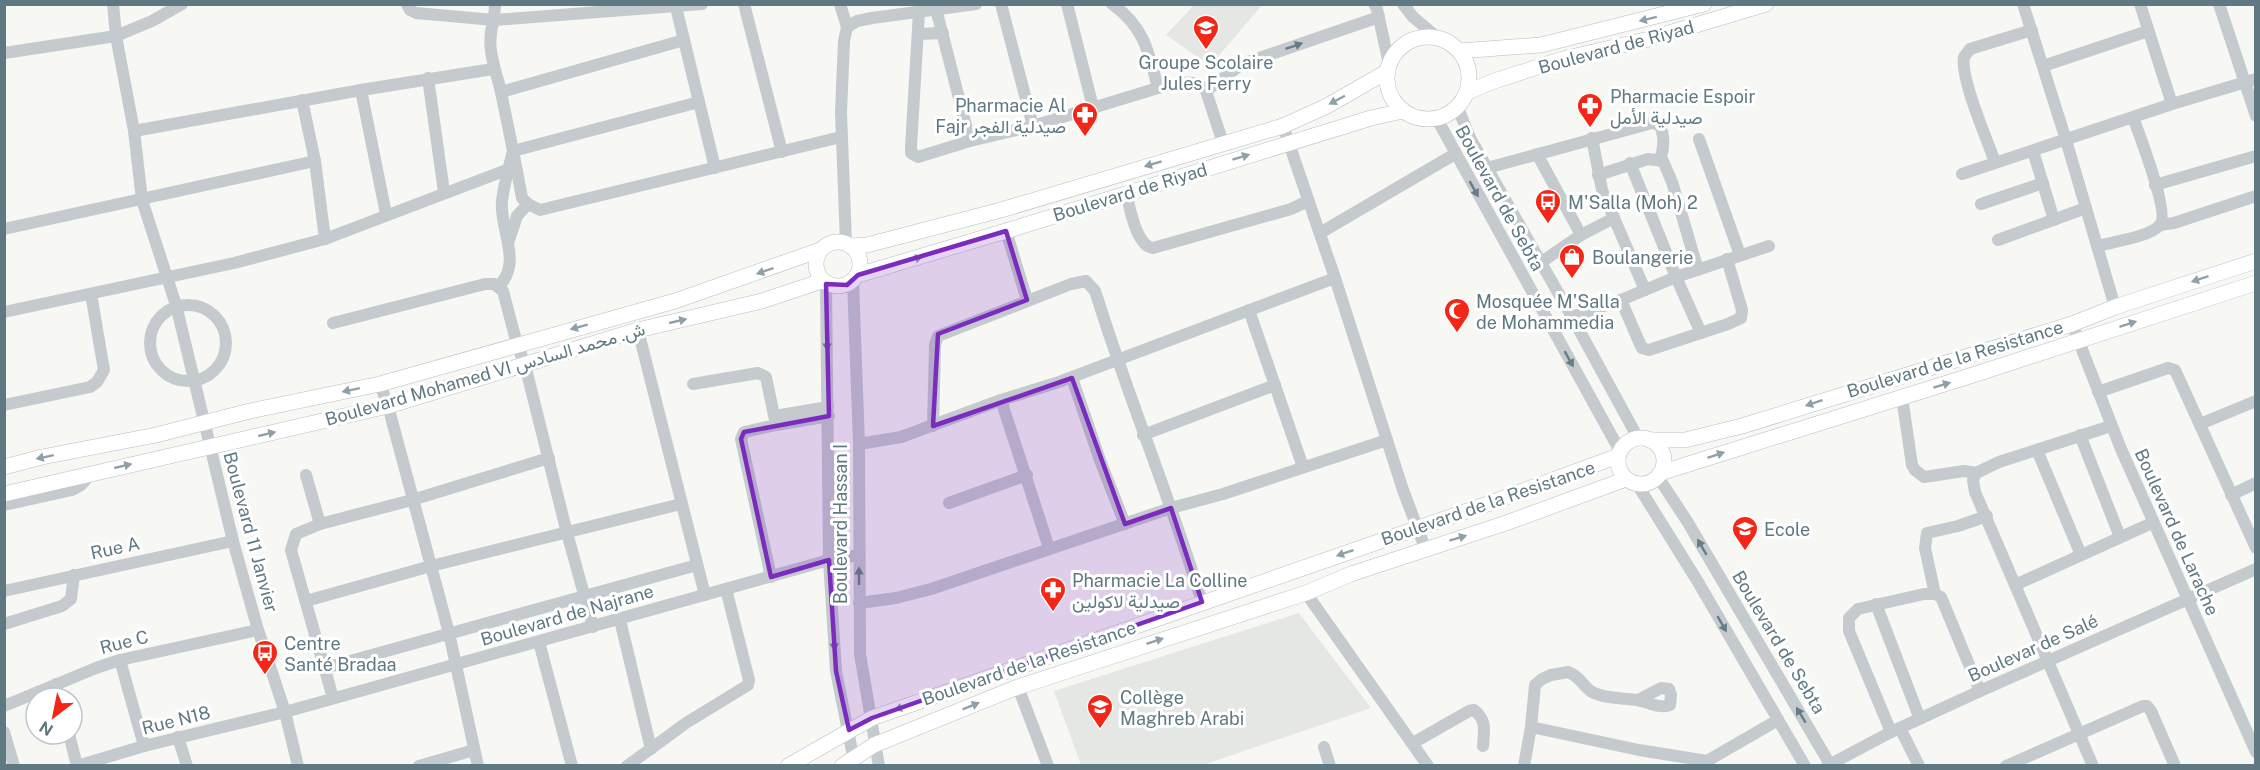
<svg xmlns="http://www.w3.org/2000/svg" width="2260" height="770" font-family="'Public Sans',Vazirmatn,sans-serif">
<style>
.built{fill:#e5e7e5}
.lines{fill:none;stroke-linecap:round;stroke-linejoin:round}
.major-casing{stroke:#b7bec0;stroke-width:16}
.minor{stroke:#c4cacd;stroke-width:12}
.major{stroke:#fff;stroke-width:15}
.oneway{fill:#8fa1a8}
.oneway2{fill:#647d86}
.marked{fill:#7b2cbf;fill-opacity:0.2;stroke:#7b2cbf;stroke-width:4.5;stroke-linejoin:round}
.labels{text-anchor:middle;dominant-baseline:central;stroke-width:6;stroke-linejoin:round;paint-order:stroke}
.street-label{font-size:18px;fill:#5f7982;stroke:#fff}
.poi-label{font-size:18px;fill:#5f7982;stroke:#fff;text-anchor:start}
</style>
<rect width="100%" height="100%" fill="#f7f7f4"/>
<g class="built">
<path d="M1195 4H1262V5L1210 66 1166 35Z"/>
<path d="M1299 613 1371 708 1203 765H1081L1054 691Z"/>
</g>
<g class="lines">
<defs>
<g id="major">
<circle cx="1428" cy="78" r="41"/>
<path d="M1459 51 1541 45 1704 4"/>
<path d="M1468 92 1494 81 1563 59 1649 39 1766 4"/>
<circle cx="838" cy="264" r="22"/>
<path d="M851 246 867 245 1001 210 1283 126 1327 106 1388 71"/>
<path d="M858 275 1006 231 1371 118 1403 111"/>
<circle cx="1641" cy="461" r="23"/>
<path d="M1650 440H1685L1742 426 2072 324 2115 307 2256 261"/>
<path d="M4 467 42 457 156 435 250 411 380 384 675 301 820 250"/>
<path d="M1660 473 1973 375 2256 283"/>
<path d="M4 494 388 406 638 330 762 301 822 281"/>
<path d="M788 766 872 718 1493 502 1618 456"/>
<path d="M842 766 874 745 1018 687 1306 593 1351 574 1506 523 1626 479"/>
</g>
</defs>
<use href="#major" class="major-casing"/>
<g class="minor">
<path d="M113 4 116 36 134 131 142 200 176 305 233 541 258 630 285 712 298 766"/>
<path d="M407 4 410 10 416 13 494 20 495 4"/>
<path d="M702 4 494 20C484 48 497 70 502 97 509 131 516 164 522 198L528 204 540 210 841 137"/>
<path d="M744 4 782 152"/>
<path d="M840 4 847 27"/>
<path d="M1001 4 1033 126"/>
<path d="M1067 4 1093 107"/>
<path d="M1112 4C1144 26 1149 53 1158 88 1174 85 1195 76 1206 91L1223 143"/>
<path d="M1374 4 1377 9 1389 64"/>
<path d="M1403 4 1413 17 1438 38"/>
<path d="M2023 4 2066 140 2115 307"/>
<path d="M2140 4 2172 104"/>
<path d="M2219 4 2256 116"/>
<path d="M676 7 715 168"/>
<path d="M936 9 970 141"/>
<path d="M919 12 911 147V153L918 157 970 141 1033 126 1158 88"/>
<path d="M918 34 943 33"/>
<path d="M4 53 116 36 152 21 182 4"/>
<path d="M2043 66 2148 31"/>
<path d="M428 78 444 192"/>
<path d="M361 90 386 214"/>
<path d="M1206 91 1242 64 1379 17"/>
<path d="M501 92 684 40"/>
<path d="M302 100 315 161 325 239"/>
<path d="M1458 108 1470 138 1572 317 1638 438"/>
<path d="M1437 119 1620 451"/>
<path d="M1283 126 1335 278 1403 490 1425 548"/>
<path d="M134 131 361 90 493 69"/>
<path d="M1592 138 1602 190 1645 290"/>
<path d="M1699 139 1740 255"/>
<path d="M2033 151 2054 220"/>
<path d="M1537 154 1581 235"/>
<path d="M1995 162C1987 139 1960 78 1964 57L1970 49 2032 30"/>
<path d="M1630 163 1676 277 1701 333"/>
<path d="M1487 168 1652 123 1659 125C1665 134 1664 149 1660 159"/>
<path d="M1962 174 2172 104 2256 79"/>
<path d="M1598 175 1648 159 1663 161 1672 182 1698 270"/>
<path d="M2155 185 2256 156"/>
<path d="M1126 193C1130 208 1136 246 1153 248L1291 209 1308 201"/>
<path d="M1981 204 2043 183"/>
<path d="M2160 225 2174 223 2256 196"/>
<path d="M4 229 315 161"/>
<path d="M1006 231 1027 300"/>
<path d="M1320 233 1455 154"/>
<path d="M509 240 517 216 528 204"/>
<path d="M1998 240 2086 208"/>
<path d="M846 243 841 112 844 41 847 27 857 21 872 18 976 4"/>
<path d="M2097 246C2112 242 2150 237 2160 225 2170 214 2139 134 2133 117"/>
<path d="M1540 263 1581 235 1614 218"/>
<path d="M853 281 859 444 860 654 879 766"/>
<path d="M826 284 829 560 836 671 855 766"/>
<path d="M499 286C523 262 499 229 502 201 504 184 509 167 513 151L699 102"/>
<path d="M1621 300 1640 344 1642 348 1649 350 1728 324 1741 318 1742 310 1727 259"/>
<circle cx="188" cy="343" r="38"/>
<path d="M1249 310 1303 467"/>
<path d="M4 312 234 263 325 239 509 169"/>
<path d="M1572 317 1621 300 1676 277 1769 246"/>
<path d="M333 323 485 284H494L503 291 517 344 525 365 567 533 593 627"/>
<path d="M2072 324 2121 449 2256 752"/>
<path d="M638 330 705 595"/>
<path d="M1072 378 1101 463 1125 524"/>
<path d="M380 384 388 406 449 633 478 766"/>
<path d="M693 384 758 373 766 377 776 425 744 432 741 439 771 577"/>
<path d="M2098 392 2168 368 2175 370 2256 548"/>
<path d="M1902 397 1912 465 1915 470 1924 477 1964 471 1976 473"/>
<path d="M1001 400 1049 548"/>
<path d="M4 405 90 387 97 382 104 370 91 294"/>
<path d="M775 416 828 407"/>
<path d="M2200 424 2256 401"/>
<path d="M776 425 829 416"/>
<path d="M933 426 935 345 938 336 1071 284 1086 281 1095 291 1098 300C1130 402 1171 500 1202 602"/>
<path d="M1143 435 1275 385"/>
<path d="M2080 435 2120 537"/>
<path d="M859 444 901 437 1001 400 1056 383 1335 278"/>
<path d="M2037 450 2081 555"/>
<path d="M306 475 320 524"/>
<path d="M1658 477 1687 521 1831 766"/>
<path d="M1637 484 1698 582 1805 766"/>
<path d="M2231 495 2256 483"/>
<path d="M949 503 1027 475"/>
<path d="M4 505 72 490 81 485 92 473"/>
<path d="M2015 585 2152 523"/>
<path d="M4 591 233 541"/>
<path d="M1306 593 1428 766"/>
<path d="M1935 594 1925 548 1927 533 1958 526 1987 516"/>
<path d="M306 601 431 566 681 504"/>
<path d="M859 603 896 598 931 589 1171 508 1223 494 1387 440"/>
<path d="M1876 604 1920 719"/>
<path d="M620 620 651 749"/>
<path d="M4 624 62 606 71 599 74 575"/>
<path d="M539 642 572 766"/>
<path d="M120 660 144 746"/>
<path d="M325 668 697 565"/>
<path d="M56 684 59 698"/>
<path d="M1018 687 1048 766"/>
<path d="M333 698 291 550 296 534 320 524 412 500 549 458"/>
<path d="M4 706 96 668 120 660 258 630"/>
<path d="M1531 727 1639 750 1707 761 1778 720"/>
<path d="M1900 728 1919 766"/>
<path d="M4 732 14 766"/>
<path d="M1891 732 1849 631V618L1858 609 1924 594H1935L1941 597 1980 691"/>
<path d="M69 734 77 766"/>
<path d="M178 737 187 766"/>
<path d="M1413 743 1469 711 1474 710C1487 720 1484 731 1483 746"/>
<path d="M1324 747 1330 766"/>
<path d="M77 766 144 746 285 712 829 560 859 555"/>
<path d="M419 766 474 750"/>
<path d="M627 766 686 723 748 685 749 680 726 589"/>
<path d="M1524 766 1531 727 1535 685 1542 679 1551 675 1568 672C1582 677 1583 688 1594 693 1608 699 1623 698 1637 700 1649 702 1658 709 1670 705L1671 695 1669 689 1661 688 1638 700"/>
<path d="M1827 766 1891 732 1980 691 2256 569"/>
<path d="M2006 766 2143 706H2147L2151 711 2175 766"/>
<path d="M2093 766 1975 492 1973 480 1976 473 1999 462 2111 426"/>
</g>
<use href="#major" class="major"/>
</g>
<defs><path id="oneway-solid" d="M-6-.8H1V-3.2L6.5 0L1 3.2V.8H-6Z" transform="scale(1.5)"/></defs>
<g class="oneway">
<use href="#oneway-solid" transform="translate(1648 19) rotate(166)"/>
<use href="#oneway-solid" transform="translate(1337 100) rotate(152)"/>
<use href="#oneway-solid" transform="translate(1241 157) rotate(-17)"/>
<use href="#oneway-solid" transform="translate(1153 164) rotate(163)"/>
<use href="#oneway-solid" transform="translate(914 259) rotate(-16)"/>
<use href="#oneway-solid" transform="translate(765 271) rotate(161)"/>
<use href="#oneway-solid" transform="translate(2200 279) rotate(162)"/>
<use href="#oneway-solid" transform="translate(678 321) rotate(-13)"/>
<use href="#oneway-solid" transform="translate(2128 324) rotate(-18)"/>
<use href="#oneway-solid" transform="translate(579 327) rotate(165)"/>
<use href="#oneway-solid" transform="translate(1942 385) rotate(-17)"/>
<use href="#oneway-solid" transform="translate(351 390) rotate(168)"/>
<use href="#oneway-solid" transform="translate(1814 403) rotate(162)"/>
<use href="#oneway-solid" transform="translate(267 434) rotate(-13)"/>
<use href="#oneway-solid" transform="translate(1716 455) rotate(-18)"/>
<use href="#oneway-solid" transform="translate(45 457) rotate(168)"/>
<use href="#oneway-solid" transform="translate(123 466) rotate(-13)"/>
<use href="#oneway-solid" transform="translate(1458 538) rotate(-17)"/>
<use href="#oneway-solid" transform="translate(1345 553) rotate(161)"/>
<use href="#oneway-solid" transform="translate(1155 641) rotate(-18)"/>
<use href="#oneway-solid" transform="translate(971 706) rotate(-22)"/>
<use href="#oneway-solid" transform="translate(903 707) rotate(161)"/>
</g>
<g class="oneway2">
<use href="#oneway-solid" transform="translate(1294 46) rotate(-19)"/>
<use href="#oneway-solid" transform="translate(1474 189) rotate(61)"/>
<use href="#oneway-solid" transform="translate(827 342) rotate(89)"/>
<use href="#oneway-solid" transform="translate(1569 359) rotate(61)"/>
<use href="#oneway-solid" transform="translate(1702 547) rotate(-120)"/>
<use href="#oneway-solid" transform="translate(859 576) rotate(-90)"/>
<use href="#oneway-solid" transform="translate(1722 624) rotate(60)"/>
<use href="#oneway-solid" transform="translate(834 642) rotate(86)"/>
<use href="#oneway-solid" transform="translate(1801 715) rotate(-121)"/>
</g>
<path class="marked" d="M1006 231 1027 300 938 334 933 426 1072 378 1125 524 1171 508 1202 602 872 718 849 730 836 671 829 560 771 577 741 439 744 432 829 416 826 284 847 285 858 275Z"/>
<defs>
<symbol id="school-pin" viewBox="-11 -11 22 30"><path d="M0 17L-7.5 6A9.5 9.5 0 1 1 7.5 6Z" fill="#f42617" stroke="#fff"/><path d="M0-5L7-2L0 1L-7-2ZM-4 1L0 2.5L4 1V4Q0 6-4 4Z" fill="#fff"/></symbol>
<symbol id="pharmacy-pin" viewBox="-11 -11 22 30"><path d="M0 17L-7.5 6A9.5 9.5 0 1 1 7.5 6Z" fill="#f42617" stroke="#fff"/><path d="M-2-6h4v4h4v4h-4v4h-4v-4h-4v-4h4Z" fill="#fff"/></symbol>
<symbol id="bus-pin" viewBox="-11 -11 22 30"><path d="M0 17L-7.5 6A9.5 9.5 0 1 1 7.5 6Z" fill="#f42617" stroke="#fff"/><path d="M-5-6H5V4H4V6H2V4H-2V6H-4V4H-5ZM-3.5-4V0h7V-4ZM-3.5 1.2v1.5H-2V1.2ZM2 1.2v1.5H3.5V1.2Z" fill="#fff"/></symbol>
<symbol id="shop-pin" viewBox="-11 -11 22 30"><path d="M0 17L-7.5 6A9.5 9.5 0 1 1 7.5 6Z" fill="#f42617" stroke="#fff"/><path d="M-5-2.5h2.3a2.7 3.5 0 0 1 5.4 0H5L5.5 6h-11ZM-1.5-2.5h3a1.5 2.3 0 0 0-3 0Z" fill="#fff"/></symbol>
<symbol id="mosque-pin" viewBox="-11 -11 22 30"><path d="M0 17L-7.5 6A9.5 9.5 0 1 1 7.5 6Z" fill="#f42617" stroke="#fff"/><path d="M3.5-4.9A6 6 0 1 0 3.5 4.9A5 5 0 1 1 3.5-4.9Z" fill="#fff"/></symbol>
</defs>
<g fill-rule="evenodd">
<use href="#school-pin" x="1191" y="13" width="30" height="40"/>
<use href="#pharmacy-pin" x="1575" y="91" width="30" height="40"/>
<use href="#pharmacy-pin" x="1070" y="100" width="30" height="40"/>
<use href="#bus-pin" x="1533" y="187" width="30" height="40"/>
<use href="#shop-pin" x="1557" y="242" width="30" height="40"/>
<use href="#mosque-pin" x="1442" y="296" width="30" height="40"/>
<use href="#school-pin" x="1730" y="514" width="30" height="40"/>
<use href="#pharmacy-pin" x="1038" y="575" width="30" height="40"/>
<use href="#bus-pin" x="250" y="638" width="30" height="40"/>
<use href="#school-pin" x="1085" y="692" width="30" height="40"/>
</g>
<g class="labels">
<g class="street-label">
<text transform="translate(1616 47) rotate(-15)">Boulevard de Riyad</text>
<text transform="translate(1130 192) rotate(-17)">Boulevard de Riyad</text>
<text transform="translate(1500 198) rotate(61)">Boulevard de Sebta</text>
<text transform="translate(1955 359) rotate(-17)">Boulevard de la Resistance</text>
<text transform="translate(485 374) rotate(-16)">Boulevard Mohamed VI ش. محمد السادس</text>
<text transform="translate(1488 503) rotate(-19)">Boulevard de la Resistance</text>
<text transform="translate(840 524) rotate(-90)">Boulevard Hassan I</text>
<text transform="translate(251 532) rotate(75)">Boulevard 11 Janvier</text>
<text transform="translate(2177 532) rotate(66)">Boulevard de Larache</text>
<text transform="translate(115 548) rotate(-12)">Rue A</text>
<text transform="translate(567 615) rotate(-16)">Boulevard de Najrane</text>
<text transform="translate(124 642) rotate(-14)">Rue C</text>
<text transform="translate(1779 642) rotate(59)">Boulevard de Sebta</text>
<text transform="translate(2033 648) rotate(-24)">Boulevar de Salé</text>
<text transform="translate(1029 663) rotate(-19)">Boulevard de la Resistance</text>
<text transform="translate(176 720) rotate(-14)">Rue N18</text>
</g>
<g class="poi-label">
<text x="1206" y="62" text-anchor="middle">Groupe Scolaire<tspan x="1206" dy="21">Jules Ferry</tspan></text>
<text x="1610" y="96">Pharmacie Espoir<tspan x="1610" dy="21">صيدلية الأمل</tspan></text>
<text x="1066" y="105" text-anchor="end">Pharmacie Al<tspan x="1066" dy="21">Fajr صيدلية الفجر</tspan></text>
<text x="1568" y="202">M'Salla (Moh) 2</text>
<text x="1592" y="257">Boulangerie</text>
<text x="1476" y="301">Mosquée M'Salla<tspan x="1476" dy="21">de Mohammedia</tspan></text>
<text x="1764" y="529">Ecole</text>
<text x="1072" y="580">Pharmacie La Colline<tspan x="1072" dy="21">صيدلية لاكولين</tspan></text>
<text x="284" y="643">Centre<tspan x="284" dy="21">Santé Bradaa</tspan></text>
<text x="1120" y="697">Collège<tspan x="1120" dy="21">Maghreb Arabi</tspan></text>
</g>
</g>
<rect width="2260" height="770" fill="none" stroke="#5f7982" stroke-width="12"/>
<g transform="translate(54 716) rotate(212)"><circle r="28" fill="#ffffff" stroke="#bfc9cd" stroke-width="1.5"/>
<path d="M0-4.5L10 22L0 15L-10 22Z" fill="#f42617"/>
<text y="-9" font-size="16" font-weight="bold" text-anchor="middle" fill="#5f7982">N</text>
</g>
</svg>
